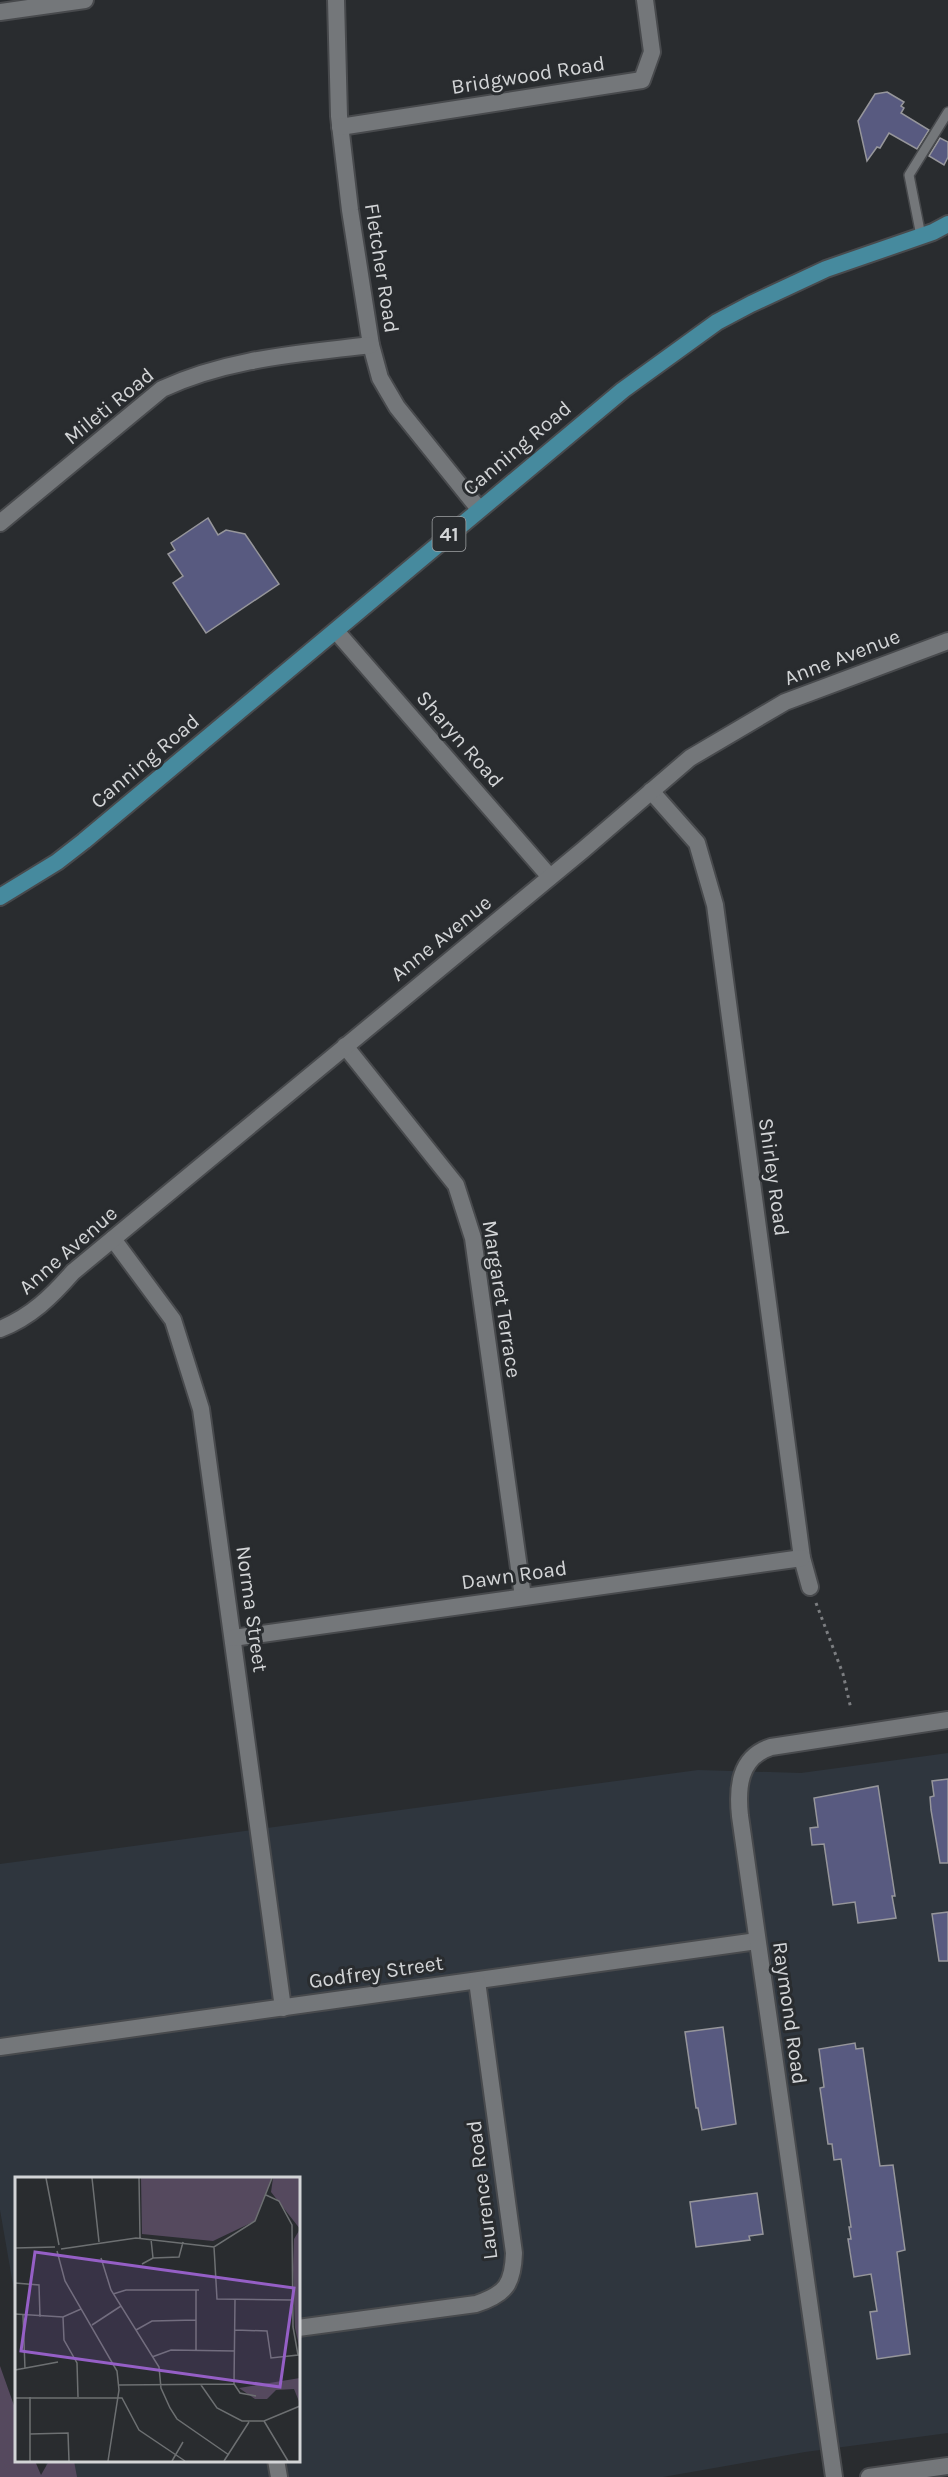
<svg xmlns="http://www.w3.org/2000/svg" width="948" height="2477" font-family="Karla,sans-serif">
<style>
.built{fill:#2f363e}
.green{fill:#55495e}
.building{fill:#585a80;stroke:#96969b;stroke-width:1.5}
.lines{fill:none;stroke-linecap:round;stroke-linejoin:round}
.service-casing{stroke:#484a4d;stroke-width:12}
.minor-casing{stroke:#484a4d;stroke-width:20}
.primary-casing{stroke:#484a4d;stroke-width:20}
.path{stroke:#7c7e81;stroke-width:3;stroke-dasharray:3 4.5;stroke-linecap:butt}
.service{stroke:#74777a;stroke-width:9}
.minor{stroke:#74777a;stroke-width:16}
.primary{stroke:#468a9e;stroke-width:16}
.labels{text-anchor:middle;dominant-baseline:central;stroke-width:6;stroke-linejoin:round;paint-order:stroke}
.shield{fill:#292c2f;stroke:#a0a2a5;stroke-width:1.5}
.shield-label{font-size:20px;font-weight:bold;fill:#d3d5d7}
.street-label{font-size:21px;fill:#d3d5d7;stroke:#292c2f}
.inset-road{fill:none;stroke:#6d7072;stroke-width:1.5}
.view{fill:#955fc6;fill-opacity:0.15;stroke:#955fc6;stroke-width:3}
.inset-edge{fill:none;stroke:#d3d5d7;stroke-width:3}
</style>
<rect width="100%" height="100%" fill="#292c2f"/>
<path class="built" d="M948 1753V2433L805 2452 663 2477H48L45 2461 298 2460V2178H16V2302L0 2210V1864L698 1770 801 1773Z"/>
<path class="green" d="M0 2366 16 2411V2460L35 2461 41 2475 49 2461H74L77 2477H0Z"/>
<g class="building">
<path d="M887 92 904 102 901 106 904 108 901 113 929 130 917 149 889 133 880 148 877 147 867 161 858 121 875 94Z"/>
<path d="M940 138 948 142V157L944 165 929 156Z"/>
<path d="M208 518 218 535 226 530 245 534 279 584 206 633 173 583 183 576 168 554 175 550 171 543Z"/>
<path d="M948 1779V1863H940L931 1810 930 1797 934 1796 932 1781Z"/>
<path d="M878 1786 895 1896H892L896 1918 858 1923 855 1902 833 1905 824 1844 812 1845 810 1828 818 1827 814 1798Z"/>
<path d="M948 1912V1961H939L932 1914Z"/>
<path d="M723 2027 736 2124 702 2130 698 2108H696L685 2032Z"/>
<path d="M855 2043 856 2049 863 2048 880 2166 893 2165 905 2250 897 2252 910 2354 877 2359 870 2312 877 2311 871 2274 854 2277 848 2239H851L849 2227H851L841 2159 834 2160 832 2144H828L820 2088 824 2087 819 2049Z"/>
<path d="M757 2193 763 2234 749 2236 750 2240 696 2247 690 2202Z"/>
</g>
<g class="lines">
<defs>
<path id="service" d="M921 236 909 175 948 112"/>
<g id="minor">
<path d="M336 0 339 116 350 210 371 345 380 378 397 407 479 509"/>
<path d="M0 12 85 0"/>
<path d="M340 127 642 80 652 52 645 0"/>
<path d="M0 523 162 389C229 358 298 354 371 345"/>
<path d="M336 631 550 877"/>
<path d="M651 791 697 843 715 905 802 1558 810 1587"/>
<path d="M345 1046 456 1185 473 1238 523 1597"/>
<path d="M113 1239 173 1320 201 1409 283 2008"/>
<path d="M0 1329C31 1317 52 1296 73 1272L583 850 690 758 785 702 948 641"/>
<path d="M233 1638 802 1558"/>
<path d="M0 2047 757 1941"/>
<path d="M298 2328 476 2304C506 2294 513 2284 514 2253L477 1981"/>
<path d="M276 2460 279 2477"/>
<path d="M834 2477 740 1816C737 1788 739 1757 771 1747L948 1720"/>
<path d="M869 2477 948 2466"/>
</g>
<path id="primary" d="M0 897 57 862 84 841 623 390 717 322 751 304 826 269 933 232 948 224"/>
</defs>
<use href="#service" class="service-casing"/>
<use href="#minor" class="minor-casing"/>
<use href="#primary" class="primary-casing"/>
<path class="path" d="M816 1603 843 1674 851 1709"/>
<use href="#service" class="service"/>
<use href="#minor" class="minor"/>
<use href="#primary" class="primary"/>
</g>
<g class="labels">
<rect class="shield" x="432.5" y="517" width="33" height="34" rx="4.5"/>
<g class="shield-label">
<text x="449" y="534">41</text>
</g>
<g class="street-label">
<text transform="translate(528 75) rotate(-9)">Bridgwood Road</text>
<text transform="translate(382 268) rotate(81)">Fletcher Road</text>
<text transform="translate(109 406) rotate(-39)">Mileti Road</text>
<text transform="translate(517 448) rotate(-40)">Canning Road</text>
<text transform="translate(842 657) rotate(-21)">Anne Avenue</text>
<text transform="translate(460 739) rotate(49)">Sharyn Road</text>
<text transform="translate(145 761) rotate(-40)">Canning Road</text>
<text transform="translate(441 938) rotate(-39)">Anne Avenue</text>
<text transform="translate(774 1177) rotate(82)">Shirley Road</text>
<text transform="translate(68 1250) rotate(-41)">Anne Avenue</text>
<text transform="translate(502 1299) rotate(81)">Margaret Terrace</text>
<text transform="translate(514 1575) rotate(-8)">Dawn Road</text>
<text transform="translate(252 1609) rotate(82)">Norma Street</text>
<text transform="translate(376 1972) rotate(-8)">Godfrey Street</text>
<text transform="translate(790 2013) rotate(82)">Raymond Road</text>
<text transform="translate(482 2190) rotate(-97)">Laurence Road</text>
</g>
</g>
<g transform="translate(15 2177)">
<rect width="285" height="285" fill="#292c2f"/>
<path d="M126 1H257L240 44 198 64 127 57ZM258 1H285V52L256 15ZM285 52V173L280 151 278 91 279 62ZM285 201V227L279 212 261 213 252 222H240L224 211Z" fill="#55495e"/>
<path class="inset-road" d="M31 1 44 68M77 1 84 65M124 1 125 61M199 70 202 122 277 123M0 71 40 70M46 72 121 61 199 70 240 44 257 1M42 74 50 104 102 194 104 213 93 284M86 81 96 113 144 190 146 211 155 231 162 242 214 278M138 81 164 80 168 65M127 87 138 81 136 62M0 106 24 108 25 140M181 113V173M98 117 111 113H184M0 137 48 140 66 132M8 138 10 192M48 140 49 163 62 186 63 220M77 148 106 129M121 153 137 144 181 143M220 153 252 154 256 181 283 178 278 150 277 48 264 24 251 18M137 180 156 173 220 174M0 193 43 185M219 207 220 123M219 207 225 216 241 219M104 208 219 207M186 208 202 231 227 244H249L285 229M0 221H107L124 253 170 284M249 244 273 284M15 257 53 256 54 284M15 284V220M157 284 168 265M209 284 234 245"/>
<path class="view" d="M20 75 279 111 265 210 6 174Z"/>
<rect width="285" height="285" class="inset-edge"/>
</g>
</svg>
